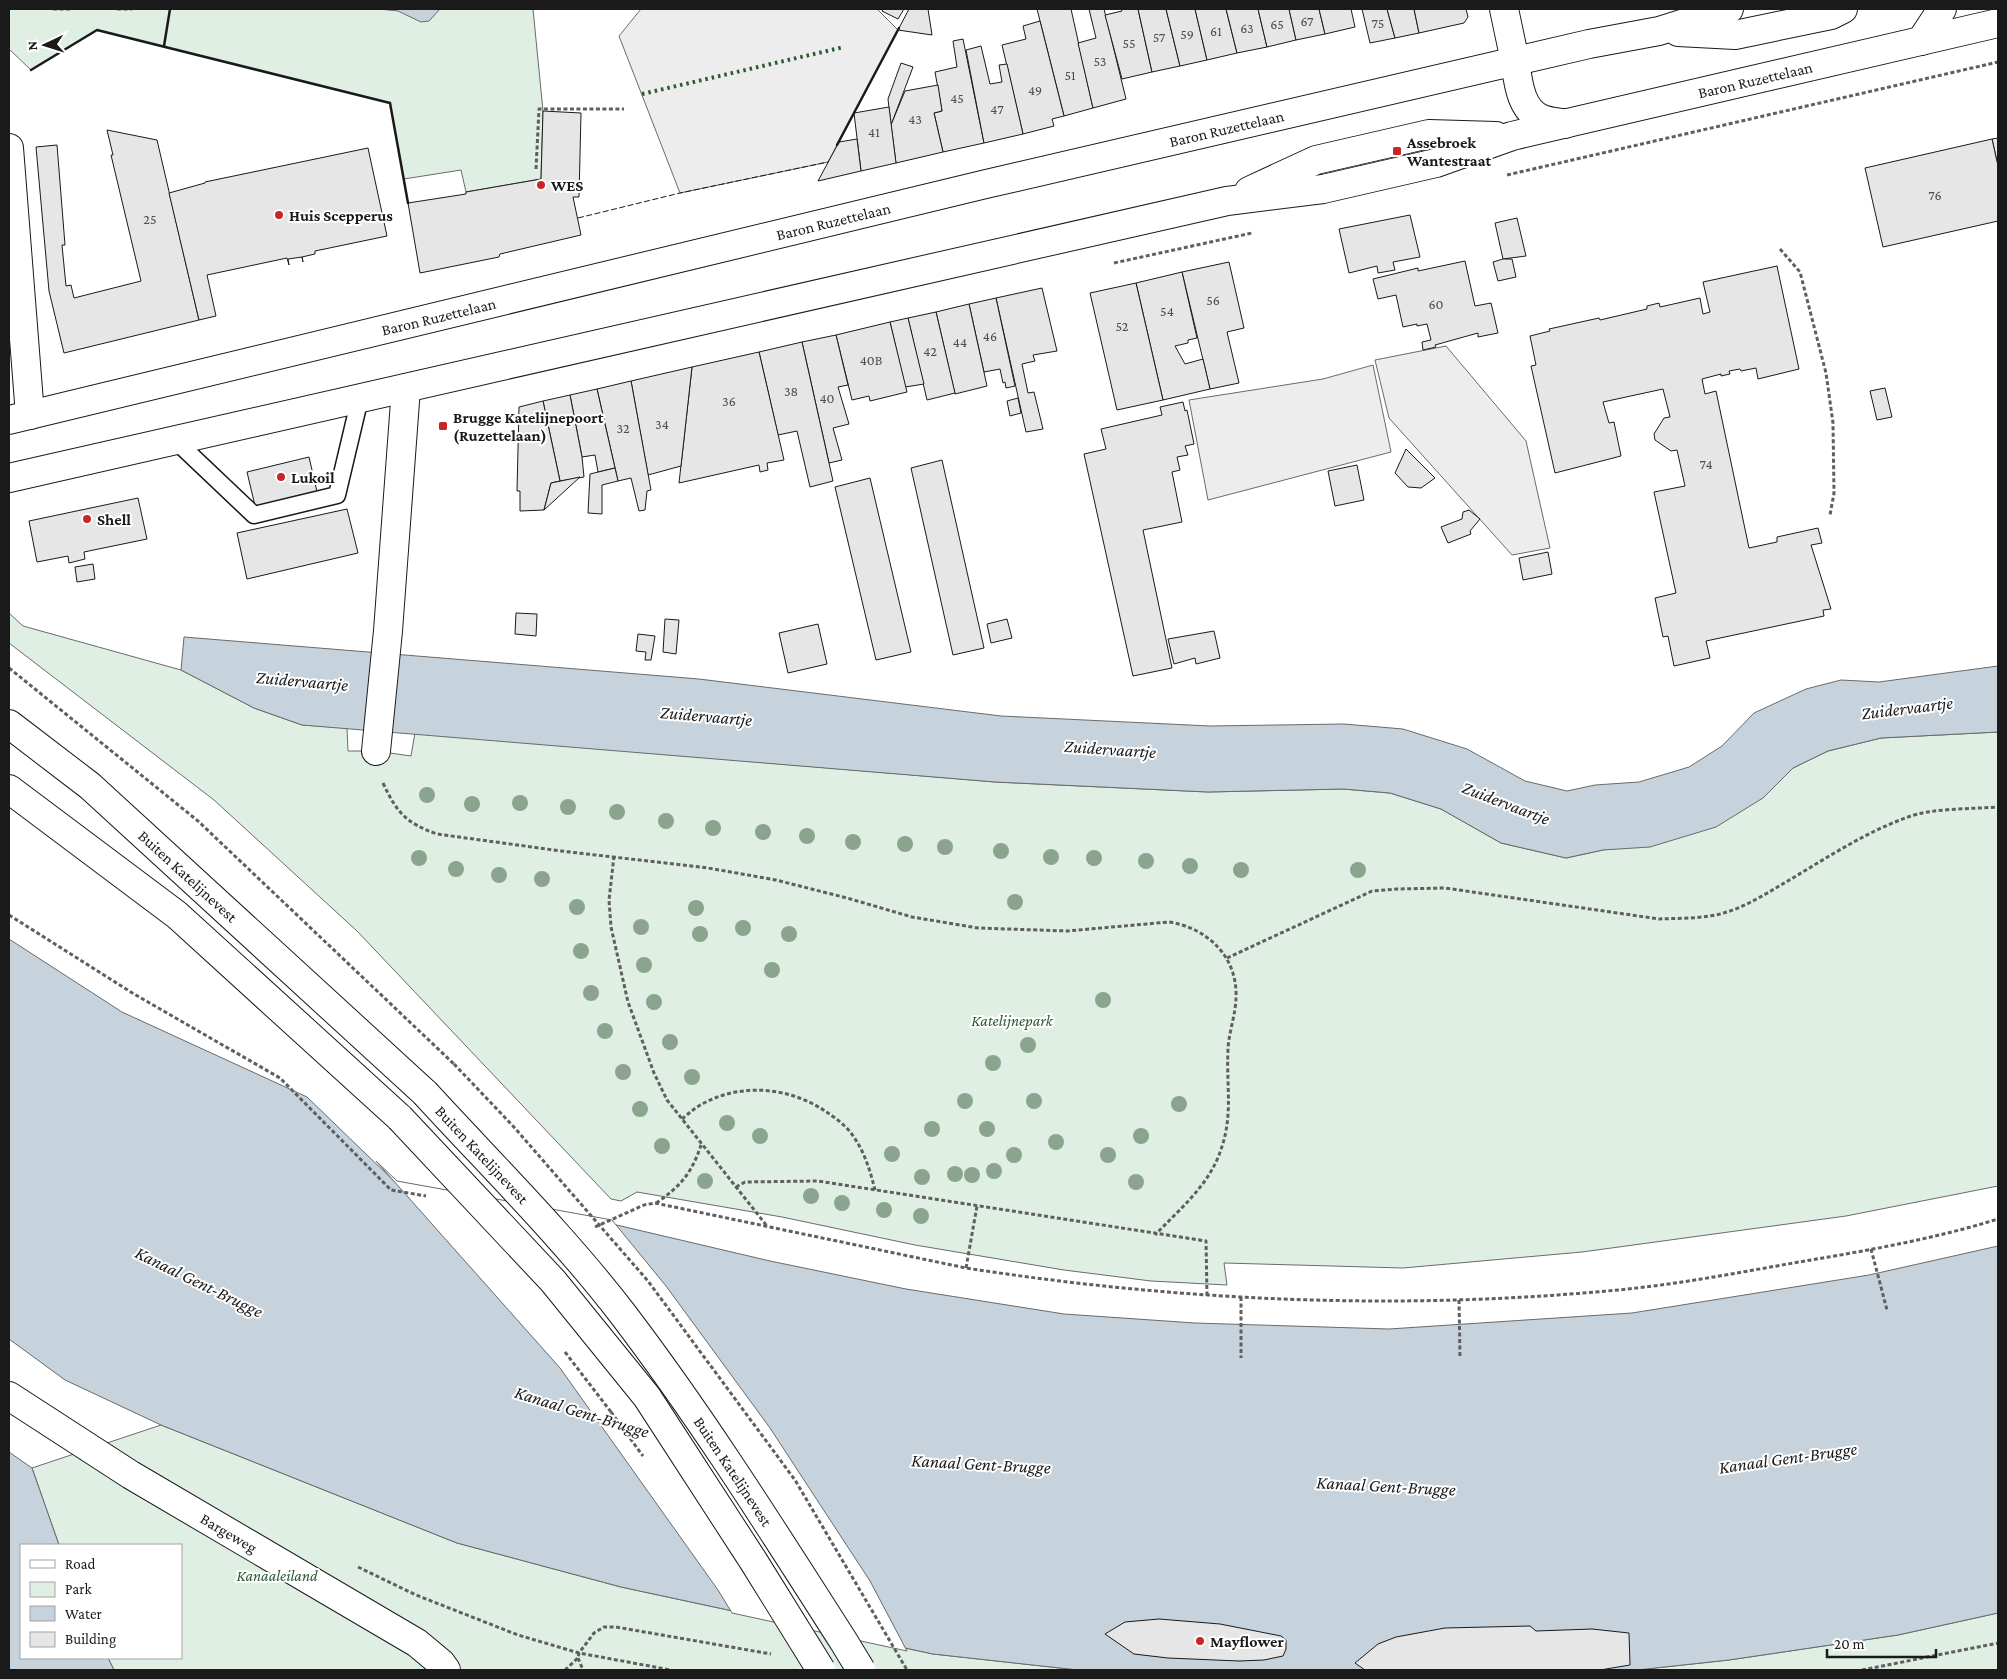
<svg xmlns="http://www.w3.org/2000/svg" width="2007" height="1679" font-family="'Crimson Pro',serif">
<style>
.green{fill:#e0efe3;stroke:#6a6a6a}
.parking{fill:#ededed;stroke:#6a6a6a}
.water{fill:#c6d2dc;stroke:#6a6a6a}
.pier{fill:#fff;stroke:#6a6a6a}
.building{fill:#e6e6e6;stroke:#1a1a1a}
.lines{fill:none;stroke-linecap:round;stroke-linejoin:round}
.lane-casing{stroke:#1a1a1a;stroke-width:19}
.street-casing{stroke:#1a1a1a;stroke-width:30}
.secondary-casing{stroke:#1a1a1a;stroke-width:30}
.primary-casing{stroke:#1a1a1a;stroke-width:30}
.path{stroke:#5f5f5f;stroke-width:3;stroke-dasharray:4 2.5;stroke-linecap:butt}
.lane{stroke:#fff;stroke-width:16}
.street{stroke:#fff;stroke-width:28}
.secondary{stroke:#fff;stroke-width:28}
.primary{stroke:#fff;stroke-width:28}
.primary-bridge-casing{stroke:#1a1a1a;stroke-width:30;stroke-linecap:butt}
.path-bridge{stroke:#5f5f5f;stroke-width:3;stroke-dasharray:4 2.5;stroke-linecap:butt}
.primary-bridge{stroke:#fff;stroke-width:28}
.hedge{stroke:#2b5a34;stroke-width:4;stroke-dasharray:2.5 4;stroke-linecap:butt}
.fence{stroke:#1a1a1a;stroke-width:1;stroke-dasharray:6 2.5;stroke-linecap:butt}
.wall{stroke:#1a1a1a;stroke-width:2.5}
.tree{fill:#8aa48f}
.poi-dot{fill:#c62828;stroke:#fff;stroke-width:2}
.labels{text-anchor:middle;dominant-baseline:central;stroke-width:4;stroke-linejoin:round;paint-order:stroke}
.number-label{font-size:14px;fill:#4d4d4d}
.street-label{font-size:16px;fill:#1a1a1a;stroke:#fff}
.poi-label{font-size:16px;font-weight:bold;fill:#1a1a1a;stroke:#fff;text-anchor:start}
.park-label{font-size:16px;font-style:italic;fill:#2b5a34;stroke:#fff}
.water-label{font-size:18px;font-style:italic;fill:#1a1a1a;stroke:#fff}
</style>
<rect width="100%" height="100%" fill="#fff"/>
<g class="green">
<path d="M9 9H533L543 111 541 179 466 192 461 170 404 179 390 103 97 30 31 70 9 49Z"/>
<path d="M9 613 23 626 181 670 254 708 302 725 347 728 348 751H376L411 756 415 733 995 782 1208 792 1343 789 1390 793 1441 809 1501 843 1566 858 1603 850 1763 798 1793 768 1828 751 1881 738 1998 732V1186L1846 1216 1582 1252 1403 1268 1224 1263 1227 1285 1151 1281 1064 1270 915 1245 782 1217 637 1192 621 1201 611 1199 357 931 214 800 9 643Z"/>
<path d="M161 1425 457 1543 621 1587 933 1654 1078 1670H114L108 1658H181V1545H59L32 1468Z"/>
<path d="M1998 1613V1670H1637L1729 1660 1898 1635Z"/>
</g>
<g class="parking">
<path d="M641 9H877L898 30 828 162 680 193 619 36Z"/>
<path d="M1446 346 1526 441 1550 548 1512 555 1389 418 1375 360Z"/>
<path d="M1373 365 1391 452 1208 500 1189 400 1323 379Z"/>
</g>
<g class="water">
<path d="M379 9H440L429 21 421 22 398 11Z"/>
<path d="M184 637 699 679 1001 716 1210 726 1344 724 1403 729 1467 749 1525 781 1567 791 1595 785 1639 782 1689 767 1722 746 1754 713 1806 689 1841 680 1879 682 1998 666V732L1881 738 1828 751 1793 768 1763 798 1716 827 1650 847 1603 850 1566 858 1501 843 1441 809 1390 793 1343 789 1208 792 995 782 302 725 254 708 181 670Z"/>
<path d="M9 939 122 1012 307 1097 396 1183 574 1215 770 1261 906 1289 1064 1314 1195 1323 1389 1329 1632 1313 1869 1275 1998 1246V1613L1898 1635 1729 1660 1637 1670H1078L933 1654 621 1587 457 1543 161 1425 65 1380 9 1339Z"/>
<path d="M9 1452 32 1468 59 1545H21V1658H108L114 1670H9Z"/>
</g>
<path class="pier" d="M376 1161 397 1181 612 1220 666 1286 770 1428 870 1581 907 1651 732 1613 718 1590 560 1368Z"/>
<g class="building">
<path d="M883 9H904L898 19 882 11Z"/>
<path d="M909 9H928L932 35 898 30Z"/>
<path d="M1037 9H1071L1093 108 1064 116Z"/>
<path d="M1089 9H1104L1126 99 1093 108 1078 43 1096 38Z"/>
<path d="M1121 9H1138L1152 72 1122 79 1105 15 1122 11Z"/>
<path d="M1138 9H1166L1180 66 1152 72Z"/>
<path d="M1166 9H1195L1207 60 1180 66Z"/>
<path d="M1195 9H1226L1237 53 1207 60Z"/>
<path d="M1226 9H1258L1267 47 1237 53Z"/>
<path d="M1258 9H1289L1296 40 1267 47Z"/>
<path d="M1289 9H1319L1325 34 1296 40Z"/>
<path d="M1319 9H1351L1355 27 1325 34Z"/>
<path d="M1362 9H1387L1395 38 1370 43Z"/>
<path d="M1387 9H1414L1419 33 1395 38Z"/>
<path d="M1414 9H1466L1468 17 1464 23 1419 33Z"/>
<path d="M1040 21 1064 116 1052 119 1054 126 1023 134 1002 45 1026 39 1023 26Z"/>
<path d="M963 39 984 143 943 152 934 113 942 111 935 72 957 67 953 41Z"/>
<path d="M981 46 990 84 1002 82 999 65 1007 64 1023 134 984 143 966 50Z"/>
<path d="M901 63 913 67 891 125 888 99Z"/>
<path d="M938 85 942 111 934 113 943 152 896 163 891 125 905 91Z"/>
<path d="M889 107 896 163 861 171 854 113Z"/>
<path d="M543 111 581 113 579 197H573L581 235 500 254 499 257 420 273 408 203 466 194V192L541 179Z"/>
<path d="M107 130 157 140 199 320 64 353 49 291 36 147 57 145 65 245H62L66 286 71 285 74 298 141 281 111 155H113Z"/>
<path d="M1998 138V166L1992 139Z"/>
<path d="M857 139 861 171 818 181 839 142Z"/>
<path d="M1992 139 1998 166V221L1883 247 1865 168Z"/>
<path d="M368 148 387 236 315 251V254L302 257 303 262 302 257 288 259 289 265 287 258 207 275 216 316 199 320 169 193 205 183V182Z"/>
<path d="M1410 215 1420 257 1393 262 1395 270 1378 273 1377 266 1349 273 1339 229Z"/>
<path d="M1517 218 1526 256 1503 259 1495 223Z"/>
<path d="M1503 259H1512L1516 277 1498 281 1493 262Z"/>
<path d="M1465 261 1475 306 1491 303 1498 333 1478 337V333L1435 345 1436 347 1423 350 1422 342 1431 340 1427 324 1417 326V324L1403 327 1396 295 1378 299 1373 279 1418 268V271Z"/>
<path d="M1229 262 1244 328 1227 332 1239 383 1210 389 1182 272Z"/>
<path d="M1777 266 1799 369 1758 379 1756 368 1741 371 1740 369 1729 371 1730 374 1721 376V374L1702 379 1705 394 1716 391 1749 548 1777 542V537L1818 528 1822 543 1811 545 1831 609 1823 610 1824 616 1706 641 1710 658 1674 666 1668 636 1663 637 1655 598 1676 593 1654 492 1685 486 1677 450 1671 451 1655 440 1654 434 1664 418 1670 417 1663 389 1603 402 1609 423 1614 422 1621 456 1555 473 1531 366 1536 365 1530 336 1550 331 1549 329 1599 318 1600 320 1647 309V306L1659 303 1660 307 1700 298 1703 314 1710 312 1703 282Z"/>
<path d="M1182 272 1197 338 1188 340V343L1175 346 1185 364 1203 359 1210 389 1163 400 1136 283Z"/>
<path d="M1136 283 1163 400 1117 410 1090 293Z"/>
<path d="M1042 288 1057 351 1033 355 1035 361 1022 364 1028 393 1034 392 1043 429 1026 432 996 298Z"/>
<path d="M996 298 1015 386 1006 388 1005 382 1003 383 1000 369 984 372 969 304Z"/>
<path d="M969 304 987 386 955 394 936 312Z"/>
<path d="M936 312 955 393 927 400 908 318Z"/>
<path d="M908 318 924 384 905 387 890 322Z"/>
<path d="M890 322 907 392 870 401 869 396 852 400 836 335Z"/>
<path d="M836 335 848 385 838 387 849 424 833 428 842 460 829 463 802 342Z"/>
<path d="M802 342 833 481 810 487 797 431 778 435 759 352Z"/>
<path d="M759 352 784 460 767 463 768 470 760 472 759 465 679 483 692 367Z"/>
<path d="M692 367 681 466 648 475 631 381Z"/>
<path d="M631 381 651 490 647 491 645 510 639 511 631 478 618 481 597 389Z"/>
<path d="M1885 388 1892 417 1877 420 1870 391Z"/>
<path d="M597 389 615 468 598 472 595 455 582 457 570 395Z"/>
<path d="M570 395 582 457 584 477 560 481 543 401Z"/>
<path d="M1018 398 1021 413 1010 416 1007 401Z"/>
<path d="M543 401 560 481 551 483 544 510 520 511V491H517L519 407Z"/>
<path d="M1183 402 1185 411 1187 410 1194 444 1185 446 1188 455 1177 457 1180 470 1172 472 1182 522 1143 530 1172 668 1133 676 1084 454 1106 449 1101 429 1162 415 1160 407Z"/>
<path d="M1406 449 1435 478 1421 488 1408 487 1395 473Z"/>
<path d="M309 457 318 496 256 510 247 472Z"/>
<path d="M942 460 984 648 953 655 911 468Z"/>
<path d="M1357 465 1364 500 1335 506 1328 471Z"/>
<path d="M615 468 618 481 602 485V514L588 513 590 474Z"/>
<path d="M580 477 544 510 551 483Z"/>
<path d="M870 478 911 652 876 660 835 487Z"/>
<path d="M138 498 147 539 84 552 85 559 69 563 68 556 37 562 29 521Z"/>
<path d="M347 509 358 553 247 579 237 533Z"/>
<path d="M1469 510 1480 519 1470 531 1471 534 1448 543 1441 527 1462 519 1463 512Z"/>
<path d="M1548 552 1552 574 1523 580 1519 558Z"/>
<path d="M93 564 95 579 77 582 75 567Z"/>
<path d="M516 613 537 614 536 636 515 634Z"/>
<path d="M665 619 679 620 676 654 663 652Z"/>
<path d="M1007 619 1012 638 991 643 987 624Z"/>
<path d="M818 624 827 664 788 673 779 633Z"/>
<path d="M1214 631 1220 658 1196 664 1195 658 1174 664 1168 639Z"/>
<path d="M638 634 655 636 651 660H645L646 652 636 651Z"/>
<path d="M1159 1619 1220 1624 1281 1636 1286 1640V1649L1283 1656 1264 1660 1239 1661 1168 1658 1134 1654 1105 1634 1125 1622Z"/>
<path d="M1530 1626 1536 1631 1592 1629 1629 1633 1630 1665 1600 1670H1365L1355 1663 1378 1644 1396 1637 1445 1628Z"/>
</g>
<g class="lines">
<defs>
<path id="lane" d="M175 440 254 515 337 495 360 398"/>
<g id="street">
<path d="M1504 9 1515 61"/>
<path d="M9 148 30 415"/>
<path d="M376 751 388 631 406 388"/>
</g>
<g id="secondary">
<path id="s1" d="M9 1396 131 1475 417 1643 441 1663 446 1670"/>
</g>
<g id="primary">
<path d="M1678 32 1735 35 1831 15 1843 9"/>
<path d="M1921 41 1942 9"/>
<path d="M1515 61C1518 81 1520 110 1542 119 1549 122 1558 122 1565 124"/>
<path d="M1249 191 1316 160 1429 134 1496 136"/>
<path id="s2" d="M9 420 986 184 1589 44 1659 31 1729 9"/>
<path id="s3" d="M9 478 1227 201 1323 189 1436 163 1512 136 1998 23"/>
<path id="s4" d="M9 724 90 786 425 1093"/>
<path d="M9 789 177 915 400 1118"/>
</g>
</defs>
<use href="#lane" class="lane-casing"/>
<use href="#street" class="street-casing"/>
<use href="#secondary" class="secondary-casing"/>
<use href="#primary" class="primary-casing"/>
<g class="path">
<path d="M53 9H70"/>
<path d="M117 9H132"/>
<path d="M536 169 539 109H624"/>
<path d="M1507 175 1998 62"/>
<path d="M1780 249 1800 272 1826 373 1833 423 1834 493 1830 515"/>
<path d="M1114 263 1252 233"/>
<path d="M9 668 198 821 454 1064"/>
<path d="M383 783C397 813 406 823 437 834L561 851 708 868 776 880 847 898 912 917 978 928 1067 931 1169 922C1207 928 1237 956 1236 996 1236 1014 1229 1031 1228 1049 1226 1092 1235 1120 1216 1162 1202 1191 1178 1211 1155 1235"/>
<path d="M614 856 609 900 611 927 628 1002 654 1073 667 1100 767 1226"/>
<path d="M9 915 134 994 280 1078 391 1190 426 1196"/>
<path d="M1227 958 1372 891 1397 889 1445 888 1659 919C1681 918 1706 919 1727 912 1746 906 1764 895 1781 885 1822 861 1863 833 1908 817 1932 808 1972 809 1998 807"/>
<path d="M682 1119C689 1113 696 1107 704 1103 742 1083 789 1087 825 1111 834 1117 844 1124 851 1133 864 1150 870 1170 875 1190"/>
<path d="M736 1187 745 1182 818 1181 1206 1241 1207 1296"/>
<path d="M656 1203C680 1187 692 1173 701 1145"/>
<path d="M595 1227 644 1205 655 1203 966 1268C1185 1302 1408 1311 1628 1289 1685 1283 1742 1272 1799 1262 1865 1251 1934 1239 1998 1219"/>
<path d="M1871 1249 1887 1310"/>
<path d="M966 1268 977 1206"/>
<path d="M1241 1297V1358"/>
<path d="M1459 1300 1460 1357"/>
<path d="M611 1412 643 1456"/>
<path d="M358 1567 416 1595 518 1635 579 1653 671 1670"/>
<path d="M578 1658 583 1670"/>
<path d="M565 1670 578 1658 579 1653 594 1633 604 1627H616L771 1654"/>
<path d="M1862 1670 1998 1643"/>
</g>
<use href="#lane" class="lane"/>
<use href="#street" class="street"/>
<use href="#secondary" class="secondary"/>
<use href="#primary" class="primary"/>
<defs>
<g id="primary-bridge">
<path id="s5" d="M425 1093C491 1165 562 1235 622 1313 702 1418 773 1531 844 1642L861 1670"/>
<path d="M400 1118 553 1281 647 1397 754 1562 821 1670"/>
</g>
</defs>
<use href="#primary-bridge" class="primary-bridge-casing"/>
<g class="path-bridge">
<path d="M454 1064 513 1126 648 1281 795 1480 907 1670"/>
<path d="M565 1352 611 1412"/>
</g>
<use href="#primary-bridge" class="primary-bridge"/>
<path class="hedge" d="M642 94 844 47"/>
<path class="fence" d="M578 218 680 193 828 162"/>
<g class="wall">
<path d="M164 46 170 9"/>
<path d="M31 70 97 30 390 103 408 203"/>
<path d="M837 145 899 28"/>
</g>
</g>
<g class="tree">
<circle cx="427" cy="795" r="8"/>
<circle cx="520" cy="803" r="8"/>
<circle cx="472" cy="804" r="8"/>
<circle cx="568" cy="807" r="8"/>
<circle cx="617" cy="812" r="8"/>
<circle cx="666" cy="821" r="8"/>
<circle cx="713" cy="828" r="8"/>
<circle cx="763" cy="832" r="8"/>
<circle cx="807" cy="836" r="8"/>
<circle cx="853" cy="842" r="8"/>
<circle cx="905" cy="844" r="8"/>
<circle cx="945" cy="847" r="8"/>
<circle cx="1001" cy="851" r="8"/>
<circle cx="1051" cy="857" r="8"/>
<circle cx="419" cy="858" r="8"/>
<circle cx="1094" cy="858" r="8"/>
<circle cx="1146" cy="861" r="8"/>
<circle cx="1190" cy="866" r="8"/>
<circle cx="456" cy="869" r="8"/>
<circle cx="1241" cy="870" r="8"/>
<circle cx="1358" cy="870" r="8"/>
<circle cx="499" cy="875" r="8"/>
<circle cx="542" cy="879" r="8"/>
<circle cx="1015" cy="902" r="8"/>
<circle cx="577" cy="907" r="8"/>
<circle cx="696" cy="908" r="8"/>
<circle cx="641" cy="927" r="8"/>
<circle cx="743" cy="928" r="8"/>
<circle cx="700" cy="934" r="8"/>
<circle cx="789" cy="934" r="8"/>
<circle cx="581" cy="951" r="8"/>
<circle cx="644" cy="965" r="8"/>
<circle cx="772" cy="970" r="8"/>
<circle cx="591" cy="993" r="8"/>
<circle cx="1103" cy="1000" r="8"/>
<circle cx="654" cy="1002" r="8"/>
<circle cx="605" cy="1031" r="8"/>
<circle cx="670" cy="1042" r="8"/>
<circle cx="1028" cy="1045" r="8"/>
<circle cx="993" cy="1063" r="8"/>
<circle cx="623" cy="1072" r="8"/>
<circle cx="692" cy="1077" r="8"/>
<circle cx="965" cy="1101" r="8"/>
<circle cx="1034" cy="1101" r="8"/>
<circle cx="1179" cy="1104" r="8"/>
<circle cx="640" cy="1109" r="8"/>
<circle cx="727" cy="1123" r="8"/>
<circle cx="932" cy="1129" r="8"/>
<circle cx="987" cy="1129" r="8"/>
<circle cx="760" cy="1136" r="8"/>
<circle cx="1141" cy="1136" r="8"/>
<circle cx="1056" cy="1142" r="8"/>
<circle cx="662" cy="1146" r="8"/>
<circle cx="892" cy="1154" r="8"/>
<circle cx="1014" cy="1155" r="8"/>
<circle cx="1108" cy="1155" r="8"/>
<circle cx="994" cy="1171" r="8"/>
<circle cx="955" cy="1174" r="8"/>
<circle cx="972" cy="1175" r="8"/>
<circle cx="922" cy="1177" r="8"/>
<circle cx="705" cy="1181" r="8"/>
<circle cx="1136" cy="1182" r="8"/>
<circle cx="811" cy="1196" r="8"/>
<circle cx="842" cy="1203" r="8"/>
<circle cx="884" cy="1210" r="8"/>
<circle cx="921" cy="1216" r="8"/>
</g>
<g class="poi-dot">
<rect x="1392" y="146" width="10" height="10" rx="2.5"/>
<circle cx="541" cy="185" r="5"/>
<circle cx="279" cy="215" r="5"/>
<rect x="438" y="421" width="10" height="10" rx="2.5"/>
<circle cx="281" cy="477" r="5"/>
<circle cx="87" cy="519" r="5"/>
<circle cx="1200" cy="1641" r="5"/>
</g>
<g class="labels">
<g class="number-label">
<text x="1307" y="21">67</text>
<text x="1378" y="23">75</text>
<text x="1277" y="24">65</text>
<text x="1247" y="28">63</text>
<text x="1216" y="31">61</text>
<text x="1187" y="34">59</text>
<text x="1159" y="37">57</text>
<text x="1129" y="43">55</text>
<text x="1100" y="61">53</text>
<text x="1070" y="75">51</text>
<text x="1035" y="90">49</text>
<text x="957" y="98">45</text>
<text x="997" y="109">47</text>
<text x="915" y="119">43</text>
<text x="874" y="132">41</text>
<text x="1935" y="195">76</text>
<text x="150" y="219">25</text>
<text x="1213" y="300">56</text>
<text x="1436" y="304">60</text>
<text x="1167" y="311">54</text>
<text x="1122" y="326">52</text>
<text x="990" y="336">46</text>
<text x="960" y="342">44</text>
<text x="930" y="351">42</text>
<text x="871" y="360">40B</text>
<text x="791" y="391">38</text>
<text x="827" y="398">40</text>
<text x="729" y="401">36</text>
<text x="662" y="424">34</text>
<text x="623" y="428">32</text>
<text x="1706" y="464">74</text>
</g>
<g class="street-label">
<text stroke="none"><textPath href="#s3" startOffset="1792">Baron Ruzettelaan</textPath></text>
<text stroke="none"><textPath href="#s2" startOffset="1252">Baron Ruzettelaan</textPath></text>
<text stroke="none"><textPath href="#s2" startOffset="848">Baron Ruzettelaan</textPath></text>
<text stroke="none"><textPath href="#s2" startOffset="442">Baron Ruzettelaan</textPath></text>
<text stroke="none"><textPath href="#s4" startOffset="235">Buiten Katelijnevest</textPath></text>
<text stroke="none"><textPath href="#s5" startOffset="84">Buiten Katelijnevest</textPath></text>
<text stroke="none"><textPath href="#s5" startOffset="489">Buiten Katelijnevest</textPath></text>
<text stroke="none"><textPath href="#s1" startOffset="259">Bargeweg</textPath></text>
</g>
<g class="poi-label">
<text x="1407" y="142">Assebroek<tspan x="1407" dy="18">Wantestraat</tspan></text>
<text x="551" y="185">WES</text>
<text x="289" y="215">Huis Scepperus</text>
<text x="453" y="417">Brugge Katelijnepoort<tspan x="453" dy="18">(Ruzettelaan)</tspan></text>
<text x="291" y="477">Lukoil</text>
<text x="97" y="519">Shell</text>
<text x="1210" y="1641">Mayflower</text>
</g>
<g class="park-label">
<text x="1012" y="1020">Katelijnepark</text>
<text x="277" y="1575">Kanaaleiland</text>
</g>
<g class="water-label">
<text transform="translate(302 681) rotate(5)">Zuidervaartje</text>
<text transform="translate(1907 708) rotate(-7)">Zuidervaartje</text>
<text transform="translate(706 716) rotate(5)">Zuidervaartje</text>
<text transform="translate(1110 749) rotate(4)">Zuidervaartje</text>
<text transform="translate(1506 803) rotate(21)">Zuidervaartje</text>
<text transform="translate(199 1282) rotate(26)">Kanaal Gent-Brugge</text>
<text transform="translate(582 1412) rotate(17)">Kanaal Gent-Brugge</text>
<text transform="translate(1788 1458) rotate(-8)">Kanaal Gent-Brugge</text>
<text transform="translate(981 1464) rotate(3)">Kanaal Gent-Brugge</text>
<text transform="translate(1386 1486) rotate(3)">Kanaal Gent-Brugge</text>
</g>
</g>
<rect width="2007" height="1679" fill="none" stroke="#1a1a1a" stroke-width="20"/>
<rect x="20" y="1544" width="162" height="115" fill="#ffffff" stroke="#a3a3a3"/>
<rect x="30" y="1560" width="25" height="8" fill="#ffffff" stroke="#a3a3a3"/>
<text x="65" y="1569" font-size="15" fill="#1a1a1a">Road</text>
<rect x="30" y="1582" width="25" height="15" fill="#e0efe3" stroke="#a3a3a3"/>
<text x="65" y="1594" font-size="15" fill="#1a1a1a">Park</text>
<rect x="30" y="1606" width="25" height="15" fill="#c6d2dc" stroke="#a3a3a3"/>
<text x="65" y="1619" font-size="15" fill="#1a1a1a">Water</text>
<rect x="30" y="1632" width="25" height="15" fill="#e6e6e6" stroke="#a3a3a3"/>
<text x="65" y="1644" font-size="15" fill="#1a1a1a">Building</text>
<g transform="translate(45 45) rotate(266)" stroke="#ffffff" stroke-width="4" paint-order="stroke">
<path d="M0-4L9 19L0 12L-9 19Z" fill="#1a1a1a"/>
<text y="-8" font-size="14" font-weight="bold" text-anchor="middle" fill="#1a1a1a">N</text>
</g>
<path d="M1827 1649v8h109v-8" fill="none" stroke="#1a1a1a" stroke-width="2.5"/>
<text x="1834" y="1649" font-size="15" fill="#1a1a1a" stroke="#ffffff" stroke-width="4" paint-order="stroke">20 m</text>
</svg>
